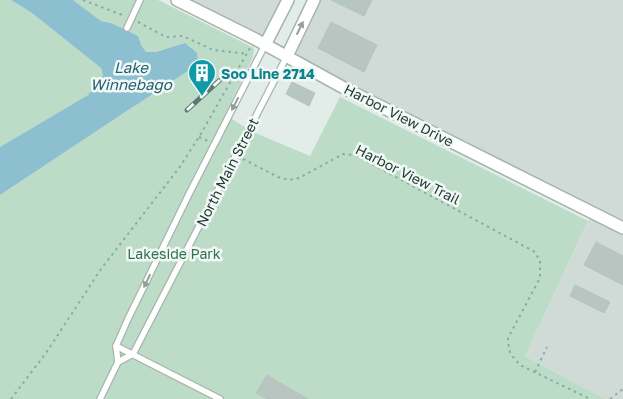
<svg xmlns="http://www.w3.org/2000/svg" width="623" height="399" font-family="'Golos Text',sans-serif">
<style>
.built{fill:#d0dbd7}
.green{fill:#bcdcc7}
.water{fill:#8cbfcf}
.building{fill:#b7c6c1;stroke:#b5c5bf}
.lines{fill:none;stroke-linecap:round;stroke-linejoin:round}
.lane-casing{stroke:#a5b4af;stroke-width:8}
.street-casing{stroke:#a5b4af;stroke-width:14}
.path{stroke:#83aea4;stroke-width:2;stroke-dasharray:2.5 4;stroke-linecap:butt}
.lane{stroke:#fff;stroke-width:5.5}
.street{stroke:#fff;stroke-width:11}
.rail-casing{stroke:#5d7872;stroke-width:5}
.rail{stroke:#f2f8f6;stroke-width:3;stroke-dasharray:9;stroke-linecap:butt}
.oneway{fill:#919e9b}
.labels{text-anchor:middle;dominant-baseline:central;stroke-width:5;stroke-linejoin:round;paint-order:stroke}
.culture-label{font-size:14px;font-weight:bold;fill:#0d838f;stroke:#f2f8f6;text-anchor:start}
.street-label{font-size:14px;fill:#233c37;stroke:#f2f8f6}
.park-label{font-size:14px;fill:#2e724d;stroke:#f2f8f6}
.water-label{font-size:15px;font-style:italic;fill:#1f6176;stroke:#f2f8f6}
</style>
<rect width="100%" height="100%" fill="#e2ece8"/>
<g class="built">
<path d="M177 0H288L265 45Z"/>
<path d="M314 0H623V399H605L525 356 592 213 287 56Z"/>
</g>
<g class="green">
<path d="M0 0H11L32 13 101 68 103 77 88 95 0 147Z"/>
<path d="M73 0H158L254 48 253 57 225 115 253 132 310 156 340 97 588 221 525 356 605 399H0V195L135 106 185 43 156 52H146L141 45 111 23 101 21Z"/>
</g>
<path class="water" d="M11 0H73L101 21 111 23 138 36 141 45 146 52H156L185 43 197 53 198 64 0 195V147L88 95 103 76 101 68 32 13Z"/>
<g class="building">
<path d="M331 0H372L364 16Z"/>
<path d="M331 22 377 45 364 72 318 48Z"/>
<path d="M292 82 315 93 309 106 286 94Z"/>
<path d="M596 242 623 256V285L584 265Z"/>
<path d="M575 285 610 302 604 313 570 296Z"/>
<path d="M267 375 308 399H267L256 393Z"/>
</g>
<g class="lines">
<defs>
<g id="lane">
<path d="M127 28 140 0"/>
<path d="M116 346 220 399"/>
<path d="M118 362 133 354 287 56"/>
<path d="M100 399 118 362 116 346 128 319 190 192 265 45"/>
</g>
<g id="street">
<path d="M177 0 255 39 344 88 623 228"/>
<path d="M265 45 288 0"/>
<path d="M287 56 314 0"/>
</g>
</defs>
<use href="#lane" class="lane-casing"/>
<use href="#street" class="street-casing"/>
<g class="path">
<path d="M83 0 125 16"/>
<path d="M138 22 166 37 183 36 213 50 248 54"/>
<path d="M199 137 208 141"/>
<path d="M243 159 278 177 289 180 299 178 343 154 355 155 535 252 540 261V278L508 338 509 350 513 357 520 365 590 399"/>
<path d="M535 372 547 347"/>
<path d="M11 399 46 353 101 269 179 168 199 137 250 48"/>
<path d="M610 399 623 389"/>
</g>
<use href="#lane" class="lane"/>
<use href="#street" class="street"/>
<defs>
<path id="rail" d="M187 110 220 80"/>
</defs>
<use href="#rail" class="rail-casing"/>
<use href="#rail" class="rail"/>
</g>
<defs><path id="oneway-solid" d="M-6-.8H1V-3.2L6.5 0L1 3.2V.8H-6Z" transform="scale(1.25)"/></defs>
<g class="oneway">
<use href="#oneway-solid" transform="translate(300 28) rotate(-64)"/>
<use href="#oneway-solid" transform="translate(235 104) rotate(117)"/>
<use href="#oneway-solid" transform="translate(147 281) rotate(116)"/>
</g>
<defs>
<symbol id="building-pin" viewBox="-11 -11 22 30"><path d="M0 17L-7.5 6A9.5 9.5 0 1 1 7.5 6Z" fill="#0f9aa8" stroke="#f2f8f6"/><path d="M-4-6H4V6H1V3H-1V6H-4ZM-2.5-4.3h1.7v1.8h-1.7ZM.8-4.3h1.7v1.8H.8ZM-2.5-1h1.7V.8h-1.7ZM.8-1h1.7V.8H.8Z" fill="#fff"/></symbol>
</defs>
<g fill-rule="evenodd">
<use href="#building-pin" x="186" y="57" width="32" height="43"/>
</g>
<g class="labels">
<g class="culture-label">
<text x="221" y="73">Soo Line 2714</text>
</g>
<g class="street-label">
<text transform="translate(399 115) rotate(27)">Harbor View Drive</text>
<text transform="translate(227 172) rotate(-63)">North Main Street</text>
<text transform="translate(408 174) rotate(27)">Harbor View Trail</text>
</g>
<g class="park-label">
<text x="174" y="253">Lakeside Park</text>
</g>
<g class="water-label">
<text x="131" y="67">Lake<tspan x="131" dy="17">Winnebago</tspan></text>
</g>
</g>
</svg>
